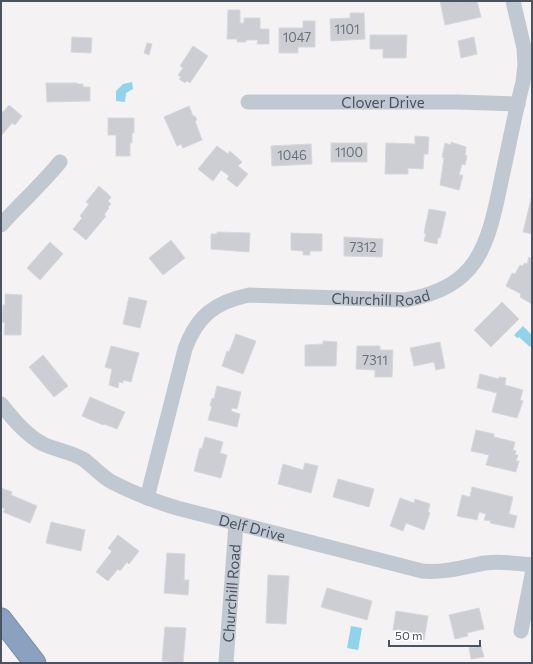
<svg xmlns="http://www.w3.org/2000/svg" width="533" height="664" font-family="Commissioner,sans-serif">
<style>
.water{fill:#90d3ed}
.building{fill:#ccced4;stroke:#d6d8dd}
.lines{fill:none;stroke-linecap:round;stroke-linejoin:round}
.highway-casing{stroke:#768cac;stroke-width:23}
.minor{stroke:#c0c8d1;stroke-width:15}
.highway{stroke:#8ba1c0;stroke-width:21}
.labels{text-anchor:middle;dominant-baseline:central;stroke-width:3;stroke-linejoin:round;paint-order:stroke}
.number-label{font-size:13px;fill:#6a727d}
.street-label{font-size:15px;fill:#4a5460;stroke:#fff}
</style>
<rect width="100%" height="100%" fill="#f4f2f2"/>
<g class="water">
<path d="M132 82 133 89 126 93 125 102 116 101V91L123 84Z"/>
<path d="M523 326 532 335V345L530 347 519 337 517 338 514 335Z"/>
<path d="M351 626 362 628 358 650 347 648Z"/>
</g>
<g class="building">
<path d="M440 1H459V2L477 1 481 17 445 25Z"/>
<path d="M228 10H240V23H244V18H260V29H269V44H257L258 40H246V42H237V39H227Z"/>
<path d="M350 13H364L365 39 331 41 330 19 350 18Z"/>
<path d="M303 21H315V47H298V53H279V28H303Z"/>
<path d="M370 35H407L406 58H383V49H370Z"/>
<path d="M72 37 92 38 91 53 71 52Z"/>
<path d="M474 37 477 54 461 58 458 41Z"/>
<path d="M147 43 152 44 149 55 144 53Z"/>
<path d="M193 46 208 56 190 83 187 81 185 83 179 79 181 77 178 75 183 68 180 66Z"/>
<path d="M46 83H77V84H83V87H90V101L47 102Z"/>
<path d="M9 105 22 116 15 125 12 123 1 136V110L3 112Z"/>
<path d="M189 106 193 116H195L197 120 195 121 202 140 183 148 181 144 177 146 164 117Z"/>
<path d="M108 118H134V133H132V143H130V156H116V135H108Z"/>
<path d="M415 136 429 137 428 154H424L423 169 408 168V174H385L386 143 415 144Z"/>
<path d="M451 142 466 147 465 155 467 156 465 165 462 164 459 175H463L459 190 440 185 444 158 442 157 445 143 451 145Z"/>
<rect x="331" y="143" width="36" height="19"/>
<path d="M311 144 312 164 272 166 271 146Z"/>
<path d="M217 146 228 154 230 151 242 162 238 166 248 174 237 187 227 179 229 176 221 170 213 181 198 169Z"/>
<path d="M99 186 111 197 108 201 111 204 108 207 109 208 104 215 106 216 86 240 73 229 82 218 80 216 89 204 86 202Z"/>
<path d="M532 195V234L523 232Z"/>
<path d="M429 209 446 212 440 238 438 237 437 244 424 241 426 234 424 233Z"/>
<path d="M217 232 250 233 249 252 211 249V234H217Z"/>
<path d="M291 233 322 234V251H310V255H303V251L291 250Z"/>
<path d="M344 237 383 239 382 257 344 256Z"/>
<path d="M171 240 185 258 163 275 149 258Z"/>
<path d="M50 242 63 254 40 280 27 268Z"/>
<path d="M529 257 532 259V304L520 297 521 294 506 286 512 273 515 274 520 265 523 266 524 263 527 264Z"/>
<path d="M5 294 22 295 21 335H4L5 323 2 322 3 305H5Z"/>
<path d="M129 297 147 301 140 328 123 324Z"/>
<path d="M502 302 519 319 491 347 474 330Z"/>
<path d="M236 334 256 341 243 374 222 366 227 351 229 352Z"/>
<path d="M323 341 337 342 336 366H305V345L323 344Z"/>
<path d="M440 342 445 368 436 370 434 362 414 366 410 348Z"/>
<path d="M111 346 139 353 131 382 123 380V383L119 382 118 388 109 385 112 369 105 367Z"/>
<path d="M357 346H380V350H393L392 377H375V370L356 369Z"/>
<path d="M43 355 68 386 54 397 29 367Z"/>
<path d="M480 374 499 379V377L506 378 505 385 523 390 520 400 523 401 517 418 492 412 497 393 477 388Z"/>
<path d="M217 386 241 392 237 409 232 408 231 411 240 414 237 427 208 420 212 406H210L212 398 214 399Z"/>
<path d="M90 397 125 412 117 429 104 424 103 425 82 416Z"/>
<path d="M476 430 494 434V437L515 442 513 450 516 451 515 455H518L516 461H519L516 472 486 465 489 455 471 451Z"/>
<path d="M205 437 223 442 220 453 227 455 221 478 194 471 200 448 202 449Z"/>
<path d="M305 463 318 466 311 493 278 484 283 464 303 470Z"/>
<path d="M338 479 374 489 369 507 333 497Z"/>
<path d="M472 487 513 497 509 514 517 516 514 528 490 523 491 521 484 520 486 514 479 512 477 520 457 516 462 495 470 497Z"/>
<path d="M1 488 12 492 11 495 37 506 30 523 3 512 5 509 1 507Z"/>
<path d="M400 498 414 503 415 499 430 504 428 512 430 513 424 530 406 523 403 531 390 526Z"/>
<path d="M51 522 85 530 81 551 46 543Z"/>
<path d="M118 535 139 551 129 564 127 562 120 571 118 569 108 581 96 572 112 551 108 548Z"/>
<path d="M167 553 185 554 184 580H189L188 595 164 593Z"/>
<path d="M268 575 289 576 286 624 266 623Z"/>
<path d="M327 588 372 601 367 620 321 607Z"/>
<path d="M479 608 484 629 467 633 468 636 455 639 449 615Z"/>
<path d="M396 611 428 616 424 640 413 638 414 633 393 630Z"/>
<path d="M165 627 186 628 183 663 162 661Z"/>
<path d="M481 646 484 657 471 659 469 648Z"/>
</g>
<g class="lines">
<defs>
<path id="highway" d="M1 619 35 663"/>
</defs>
<use href="#highway" class="highway-casing"/>
<g class="minor">
<path id="s1" d="M248 102H458L518 104"/>
<path d="M1 225C20 204 41 185 60 162"/>
<path id="s2" d="M1 404C13 419 26 435 43 444 56 450 71 452 83 459 93 466 101 476 112 482 133 493 154 501 177 508L422 571C445 573 463 567 485 563 500 561 516 563 532 565"/>
<path id="s3" d="M147 498 185 349C197 316 215 302 249 295L405 300C481 287 488 243 502 177 509 145 515 113 523 82L525 65 524 48 513 1"/>
<path d="M521 631 532 575"/>
<path id="s4" d="M226 663 236 524"/>
</g>
<use href="#highway" class="highway"/>
</g>
<g class="labels">
<g class="number-label">
<text x="347" y="29">1101</text>
<text x="297" y="37">1047</text>
<text x="349" y="152">1100</text>
<text x="292" y="155">1046</text>
<text x="363" y="247">7312</text>
<text x="375" y="360">7311</text>
</g>
<g class="street-label">
<text stroke="none"><textPath href="#s1" startOffset="135">Clover Drive</textPath></text>
<text stroke="none"><textPath href="#s3" startOffset="374">Churchill Road</textPath></text>
<text stroke="none"><textPath href="#s2" startOffset="286">Delf Drive</textPath></text>
<text stroke="none"><textPath href="#s4" startOffset="70">Churchill Road</textPath></text>
</g>
</g>
<rect width="533" height="664" fill="none" stroke="#4a5460" stroke-width="4"/>
<path d="M389 640v6h91v-6" fill="none" stroke="#4a5460" stroke-width="2"/>
<text x="395" y="640" font-size="12" fill="#4a5460" stroke="#ffffff" stroke-width="3" paint-order="stroke">50 m</text>
</svg>
